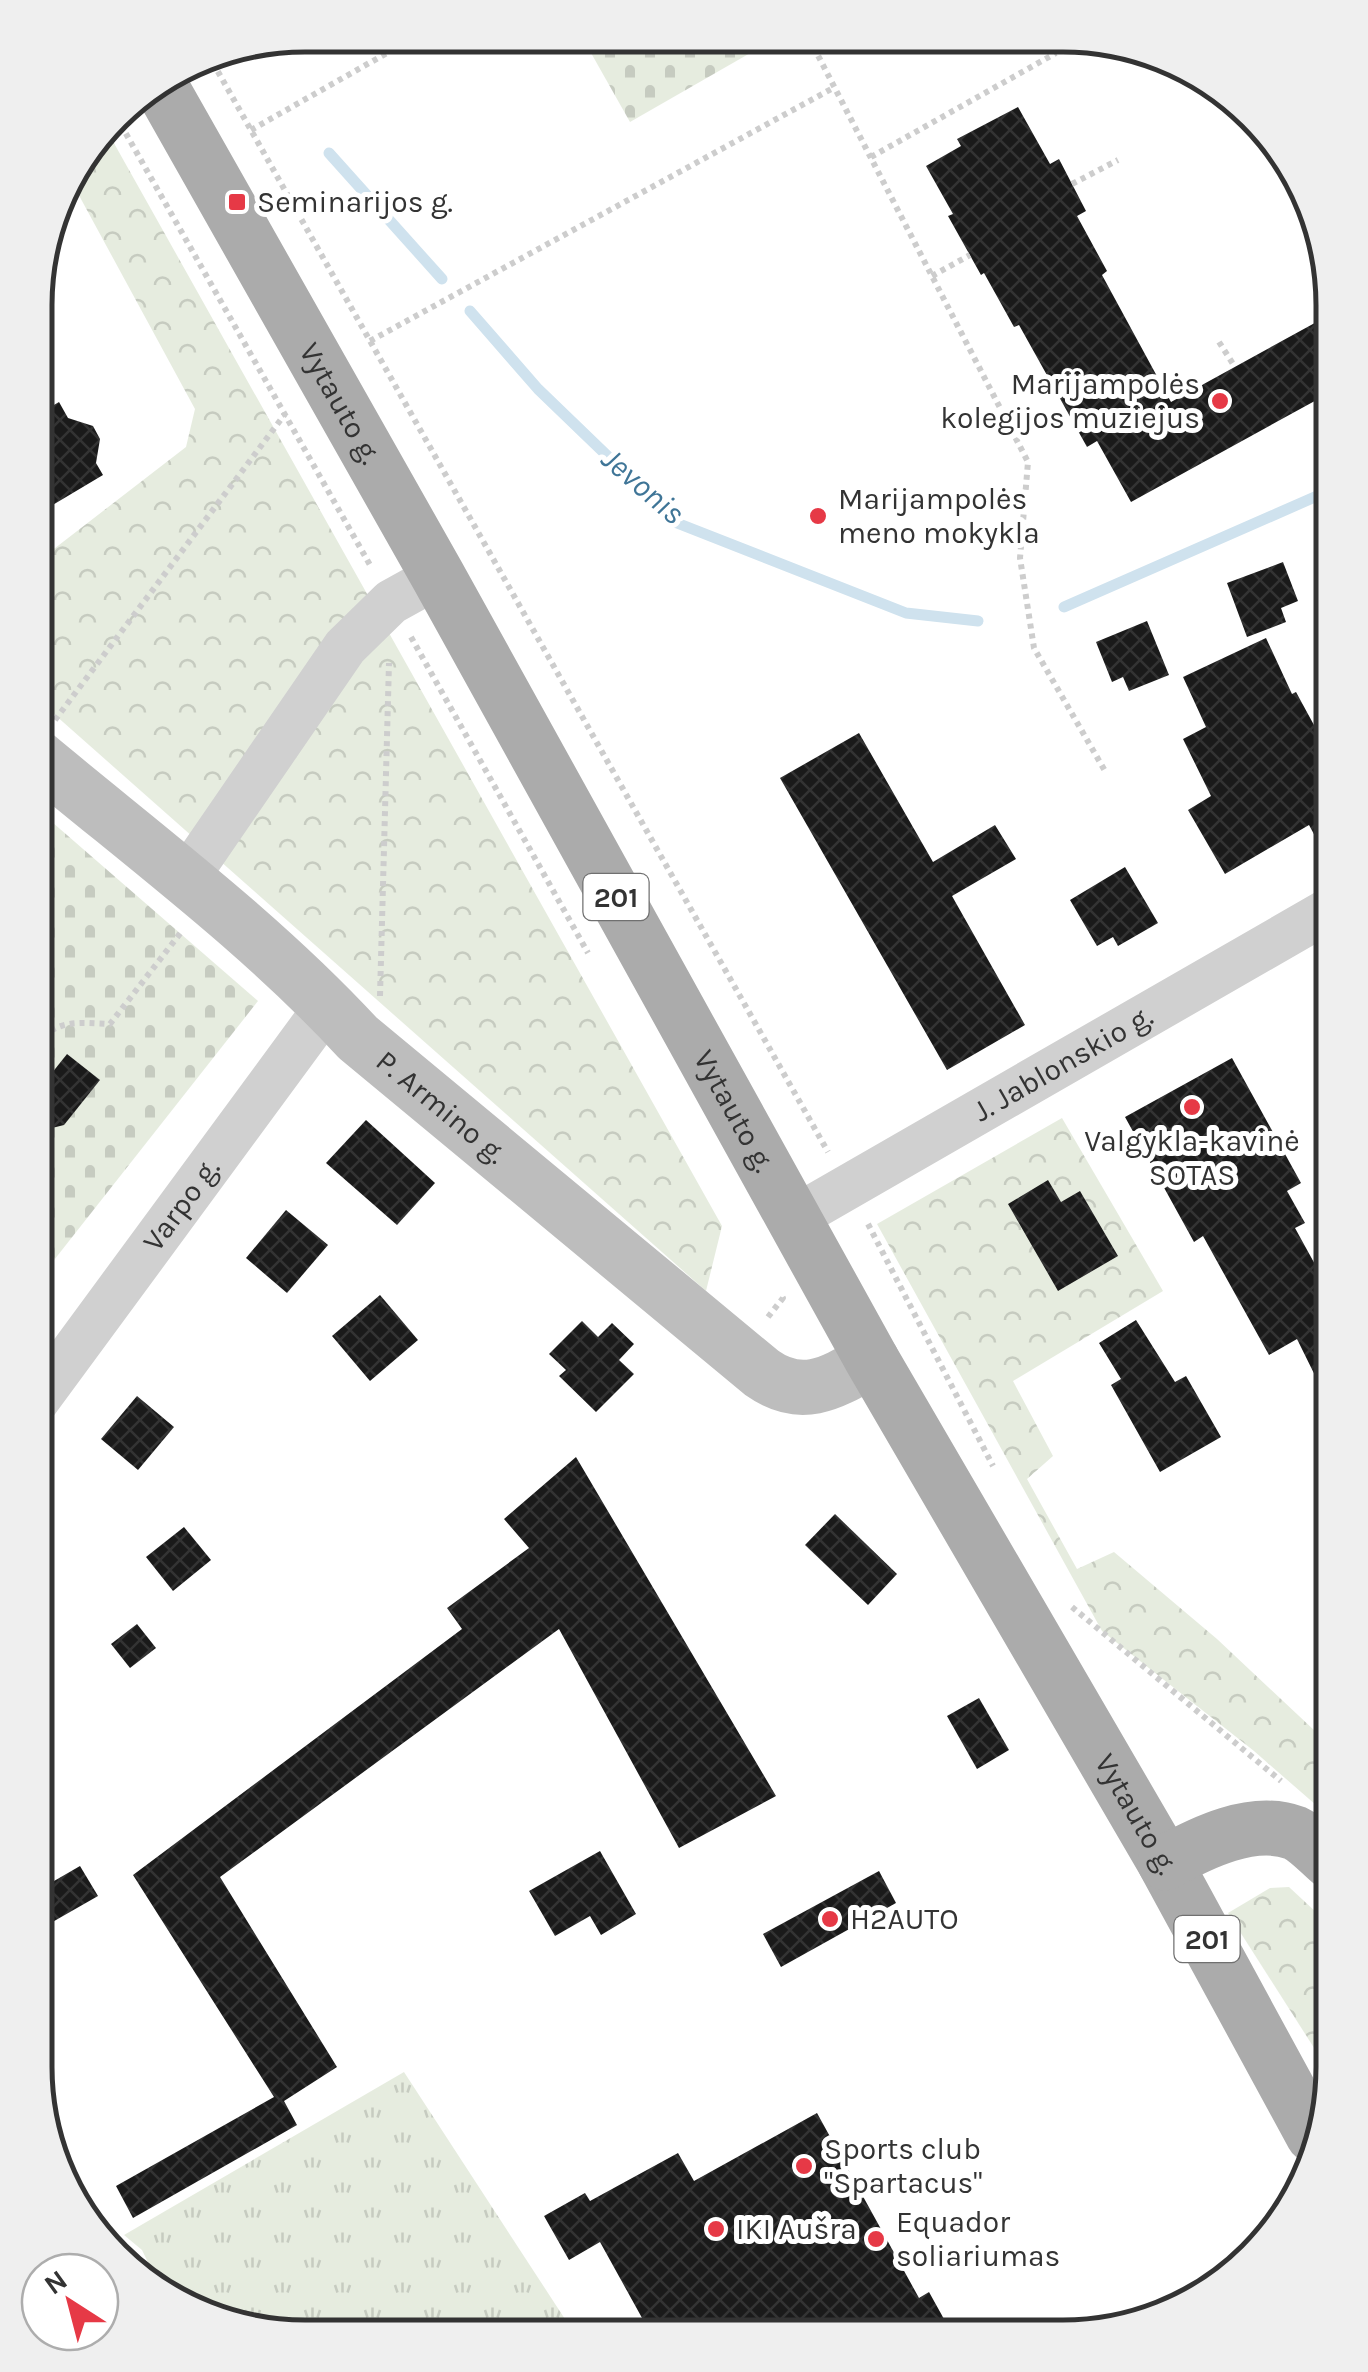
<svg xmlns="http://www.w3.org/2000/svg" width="1368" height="2372" font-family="Karla,sans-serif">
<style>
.grass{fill:url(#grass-tufts)}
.forest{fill:url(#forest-crowns)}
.cemetery{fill:url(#cemetery-stones)}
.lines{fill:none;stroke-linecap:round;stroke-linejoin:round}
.stream{stroke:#cfe2ee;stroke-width:11}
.building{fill:url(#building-cross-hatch)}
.path{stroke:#cdcdcd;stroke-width:6;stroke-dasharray:5 5;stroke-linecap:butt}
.street{stroke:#d0d0d0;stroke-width:45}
.secondary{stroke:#bdbdbd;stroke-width:55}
.primary{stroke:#ababab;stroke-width:55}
.poi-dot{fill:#e63946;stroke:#fff;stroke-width:4}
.labels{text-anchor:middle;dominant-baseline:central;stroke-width:10;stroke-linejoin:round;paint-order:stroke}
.shield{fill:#fff;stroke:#707070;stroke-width:2.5}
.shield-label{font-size:28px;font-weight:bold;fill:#333}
.poi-label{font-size:30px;fill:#333;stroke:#fff;text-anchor:start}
.street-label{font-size:30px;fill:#333;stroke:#fff}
.water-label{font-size:32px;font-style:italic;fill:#3f7597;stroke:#fff}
.rim{fill:none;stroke:#333;stroke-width:5}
</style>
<defs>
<pattern id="grass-tufts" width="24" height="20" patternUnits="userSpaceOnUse" patternTransform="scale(2.5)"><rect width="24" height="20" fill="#e6ecdf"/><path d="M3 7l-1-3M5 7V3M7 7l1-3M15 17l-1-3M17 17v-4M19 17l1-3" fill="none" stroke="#c6cbc0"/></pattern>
<pattern id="forest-crowns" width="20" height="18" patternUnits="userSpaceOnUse" patternTransform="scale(2.5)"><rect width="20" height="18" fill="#e6ecdf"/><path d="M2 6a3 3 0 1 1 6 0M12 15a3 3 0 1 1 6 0" fill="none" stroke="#c6cbc0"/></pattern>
<pattern id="cemetery-stones" width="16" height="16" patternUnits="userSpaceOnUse" patternTransform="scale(2.5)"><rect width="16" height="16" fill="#e6ecdf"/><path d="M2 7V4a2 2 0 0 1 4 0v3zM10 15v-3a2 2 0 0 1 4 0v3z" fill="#c6cbc0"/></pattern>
<pattern id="building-cross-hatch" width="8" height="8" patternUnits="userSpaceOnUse" patternTransform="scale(2.5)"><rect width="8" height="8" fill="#1a1a1a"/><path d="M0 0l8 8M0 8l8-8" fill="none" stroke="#333"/></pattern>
</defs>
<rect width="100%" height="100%" fill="#fff"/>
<path class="grass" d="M404 2072 576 2336 269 2335 159 2285 142 2250 124 2235Z"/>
<g class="forest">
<path d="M106 129 722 1226 706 1291 37 699V562L186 447 195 409 69 177Z"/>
<path d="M1062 1118 1163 1291 1013 1381 1053 1456 1027 1479 1077 1569 1114 1552 1217 1639 1332 1747V1819L1254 1751 1102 1631 877 1224Z"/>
<path d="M1289 1887 1332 1927V2076L1228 1913 1270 1888Z"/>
</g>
<g class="cemetery">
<path d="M582 37 753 38 759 48 630 122Z"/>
<path d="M37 809 258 1001 36 1283Z"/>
</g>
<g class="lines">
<g class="stream">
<path d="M329 153 442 279"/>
<path d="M470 311 538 389 677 523 906 613 978 621"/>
<path d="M1064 607 1333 489"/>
</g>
</g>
<g class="building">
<path d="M1018 107 1050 164 1059 159 1086 211 1077 216 1107 271 1102 275 1171 402 1333 313V391L1131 502 1097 441 1087 447 1019 325 1014 327 984 273 981 275 948 216 953 214 926 166 961 146 957 139Z"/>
<path d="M59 402 68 418 93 426 100 439 96 463 103 475 51 506 37 482V415Z"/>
<path d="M1283 562 1298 601 1281 608 1286 622 1247 637 1227 583Z"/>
<path d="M1147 621 1169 675 1129 691 1123 677 1112 682 1096 642Z"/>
<path d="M1266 638 1292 694 1296 692 1333 760V870L1309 825 1225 874 1188 810 1211 796 1183 739 1206 727 1183 677Z"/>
<path d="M859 733 933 862 995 825 1016 859 952 896 1025 1025 947 1070 780 778Z"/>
<path d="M1125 867 1158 923 1118 946 1113 937 1097 946 1070 900Z"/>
<path d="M67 1054 100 1080 64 1125 36 1132V1093Z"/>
<path d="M1232 1058 1301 1183 1287 1191 1305 1223 1295 1228 1333 1297V1412L1297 1339 1269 1355 1203 1236 1194 1242 1125 1117Z"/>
<path d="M366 1120 435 1183 397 1225 326 1163Z"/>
<path d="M1048 1180 1061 1202 1080 1191 1118 1256 1058 1291 1008 1204Z"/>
<path d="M286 1210 328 1245 287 1293 246 1258Z"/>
<path d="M380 1295 418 1340 370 1381 332 1336Z"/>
<path d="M1136 1320 1175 1382 1186 1376 1221 1437 1160 1472 1111 1385 1121 1379 1099 1343Z"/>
<path d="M582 1321 598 1337 612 1323 634 1344 619 1360 634 1374 596 1412 559 1376 566 1370 549 1354Z"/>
<path d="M137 1396 174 1427 138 1470 101 1439Z"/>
<path d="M576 1457 776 1796 679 1848 559 1629 220 1877 337 2067 284 2101 297 2125 133 2218 116 2186 274 2097 133 1875 462 1629 447 1608 529 1548 504 1519Z"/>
<path d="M835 1514 897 1574 868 1605 805 1545Z"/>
<path d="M184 1527 211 1560 173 1591 146 1557Z"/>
<path d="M137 1624 156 1648 130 1668 111 1644Z"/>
<path d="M979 1698 1009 1750 977 1769 947 1716Z"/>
<path d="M600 1851 636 1914 601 1935 590 1916 555 1936 529 1891Z"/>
<path d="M80 1866 98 1896 35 1932V1892Z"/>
<path d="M879 1871 896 1903 781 1967 763 1934Z"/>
<path d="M817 2113 919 2298 929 2292 954 2337 652 2336 600 2242 569 2260 544 2216 585 2193 590 2201 678 2153 694 2181Z"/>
</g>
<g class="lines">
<g class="path">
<path d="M809 38 1028 462 1020 558 1034 648 1105 771"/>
<path d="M208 54 828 1152"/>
<path d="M116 116 370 565"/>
<path d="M251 130 417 36"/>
<path d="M871 157 1056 53"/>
<path d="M1072 184 1118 160"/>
<path d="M932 276 970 255"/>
<path d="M370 341 835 87"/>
<path d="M1219 342 1235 367"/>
<path d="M411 637 588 953"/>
<path d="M55 720 285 414"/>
<path d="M380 996 389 663"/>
<path d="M36 1044C59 1018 78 1023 110 1024L182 931"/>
<path d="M868 1224 993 1466"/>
<path d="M768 1317 783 1298 781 1295"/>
<path d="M1072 1607 1281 1781"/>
<path d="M1138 2325 1182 2300"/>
</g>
<g class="street">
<path d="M185 880 345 647 391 602 438 576"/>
<path id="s1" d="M794 1218 1333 908"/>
<path id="s2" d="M36 1402 328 1005"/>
</g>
<path class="secondary" id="s3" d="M37 757C145 847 262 934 358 1038L762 1373C803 1402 833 1382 872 1360"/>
<g class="primary">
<path id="s4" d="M159 83 438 576 872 1360 1165 1863 1313 2135"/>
<path d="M1165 1863C1201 1843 1253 1817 1295 1833 1308 1839 1321 1854 1332 1863"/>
</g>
</g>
<g class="poi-dot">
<rect x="227" y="192" width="20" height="20" rx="5"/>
<circle cx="1220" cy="401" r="10"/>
<circle cx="818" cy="516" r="10"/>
<circle cx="1192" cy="1107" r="10"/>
<circle cx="830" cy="1919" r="10"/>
<circle cx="804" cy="2166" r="10"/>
<circle cx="716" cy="2229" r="10"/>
<circle cx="876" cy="2239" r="10"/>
</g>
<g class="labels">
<g class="shield">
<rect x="583.5" y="874" width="65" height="46" rx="8"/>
<rect x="1174.5" y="1916" width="65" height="46" rx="8"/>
</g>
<g class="shield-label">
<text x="616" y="897">201</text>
<text x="1207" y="1939">201</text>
</g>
<g class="poi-label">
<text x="257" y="202">Seminarijos g.</text>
<text x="1200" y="384" text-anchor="end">Marijampolės<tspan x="1200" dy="34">kolegijos muziejus</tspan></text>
<text x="838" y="499">Marijampolės<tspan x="838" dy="34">meno mokykla</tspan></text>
<text x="1192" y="1141" text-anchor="middle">Valgykla-kavinė<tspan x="1192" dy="34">SOTAS</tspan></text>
<text x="850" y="1919">H2AUTO</text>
<text x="824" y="2149">Sports club<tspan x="824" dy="34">"Spartacus"</tspan></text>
<text x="896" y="2222">Equador<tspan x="896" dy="34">soliariumas</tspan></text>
<text x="736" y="2229">IKI Aušra</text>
</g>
<g class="street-label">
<text stroke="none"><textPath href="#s4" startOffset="368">Vytauto g.</textPath></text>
<text stroke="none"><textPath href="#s1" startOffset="310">J. Jablonskio g.</textPath></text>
<text stroke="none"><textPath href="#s3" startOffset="535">P. Armino g.</textPath></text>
<text stroke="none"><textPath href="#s4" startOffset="1178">Vytauto g.</textPath></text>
<text stroke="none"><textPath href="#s2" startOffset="245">Varpo g.</textPath></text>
<text stroke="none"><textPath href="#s4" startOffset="1988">Vytauto g.</textPath></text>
</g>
<g class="water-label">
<text transform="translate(643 486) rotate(41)">Jevonis</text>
</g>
</g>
<path d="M0 0H1368V2372H0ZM305 52H1063A253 253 0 0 1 1316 305V2067A253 253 0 0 1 1063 2320H305A253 253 0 0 1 52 2067V305A253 253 0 0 1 305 52Z" fill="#efefef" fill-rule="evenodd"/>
<path class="rim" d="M305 52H1063A253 253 0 0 1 1316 305V2067A253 253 0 0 1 1063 2320H305A253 253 0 0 1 52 2067V305A253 253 0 0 1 305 52Z"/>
<g transform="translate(70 2302) rotate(324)"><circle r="48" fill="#ffffff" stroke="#adadad" stroke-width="2.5"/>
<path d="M0-8L18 38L0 25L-18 38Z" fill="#e63946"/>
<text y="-15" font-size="28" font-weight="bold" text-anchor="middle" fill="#333333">N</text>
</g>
</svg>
